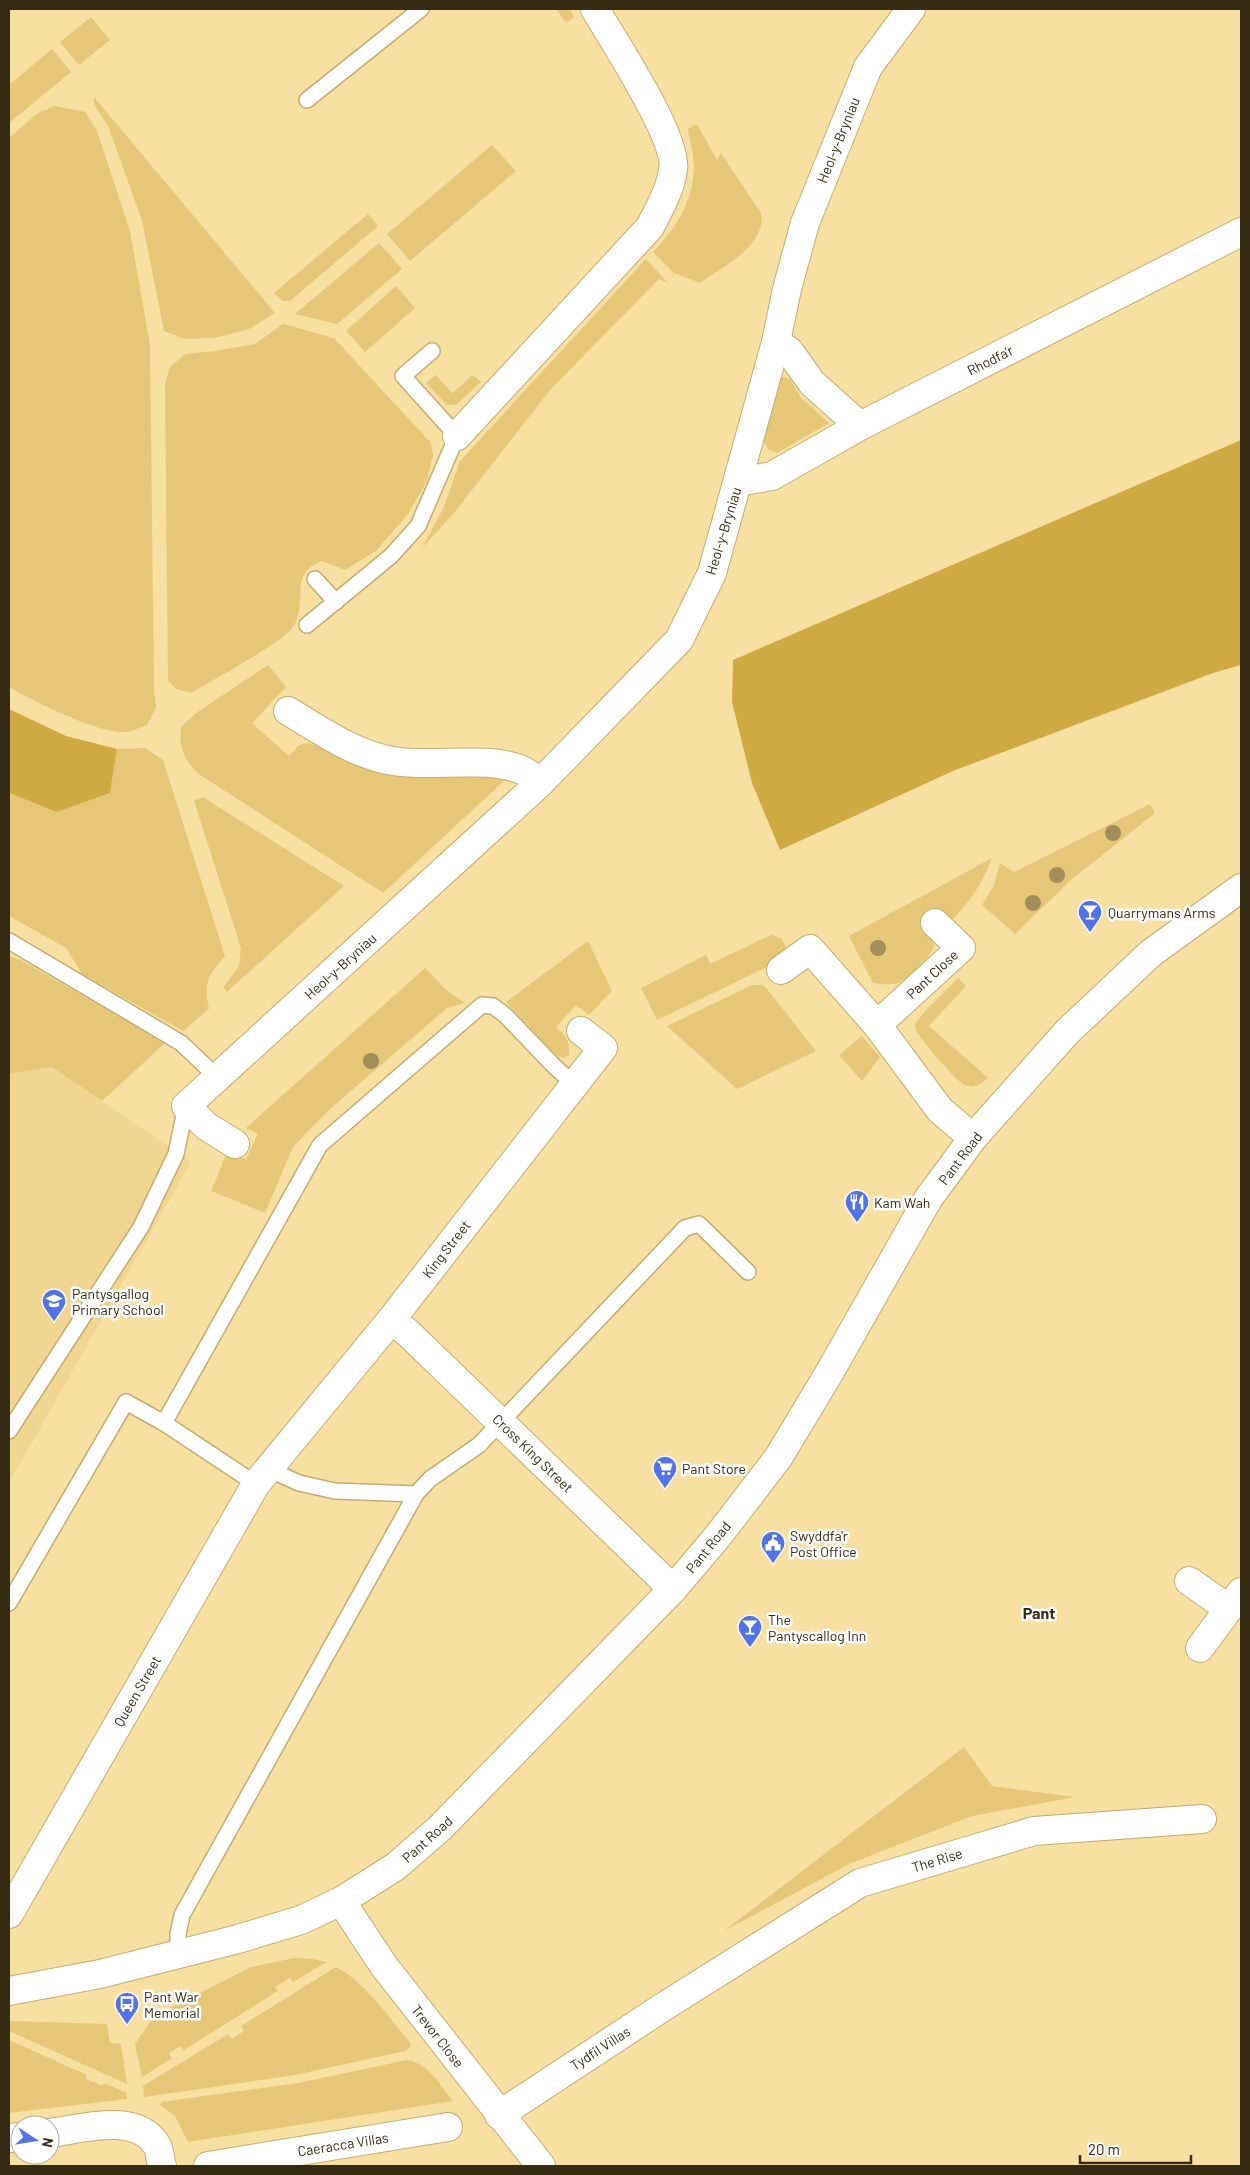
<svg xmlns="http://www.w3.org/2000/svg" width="1250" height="2175" font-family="Barlow,sans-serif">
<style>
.built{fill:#f1d691}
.green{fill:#e6c778}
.forest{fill:#cfaa43}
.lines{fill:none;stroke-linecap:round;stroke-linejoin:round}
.service-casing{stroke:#c4ac71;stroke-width:18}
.minor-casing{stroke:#c4ac71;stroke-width:30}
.tertiary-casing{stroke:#c4ac71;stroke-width:30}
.service{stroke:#fff;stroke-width:15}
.minor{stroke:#fff;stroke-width:28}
.tertiary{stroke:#fff;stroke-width:28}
.tree{fill:#a18e5b}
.labels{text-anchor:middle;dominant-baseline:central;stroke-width:5;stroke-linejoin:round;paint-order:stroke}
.street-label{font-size:14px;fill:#352b13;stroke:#fff}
.poi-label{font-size:14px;fill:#352b13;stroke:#fff;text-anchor:start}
.quarter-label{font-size:16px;font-weight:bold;fill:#352b13;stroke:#fff}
</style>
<rect width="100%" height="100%" fill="#f8e0a3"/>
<path class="built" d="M52 1067 191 1162 9 1483V1074Z"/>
<g class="green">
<path d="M556 9H570L574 17 566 23Z"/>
<path d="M91 17 110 40 79 65 60 42Z"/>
<path d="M52 49 71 72 9 123V85Z"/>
<path d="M94 97 275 313 249 329 215 338 184 339 164 331 142 221 109 128 94 104Z"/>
<path d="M55 106 85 112 97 131 130 231 150 345 154 689 156 707 147 725C141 727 132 732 125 732 101 735 31 700 9 687V138L38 113Z"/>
<path d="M697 124 717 160 721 153 761 213C767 245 723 267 700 283L674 273 653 252C676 228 693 202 694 167 694 155 690 141 688 129Z"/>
<path d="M492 145 516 171 410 261 387 234Z"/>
<path d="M368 214 378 226 290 301H282L274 293Z"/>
<path d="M379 243 402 269 337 324 295 314Z"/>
<path d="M646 259 668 283 659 279 550 390 454 513 422 548 444 507 460 461Z"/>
<path d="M396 286 415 308 365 352 346 331Z"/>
<path d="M283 324 334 338 431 443 433 455 427 481 408 514 376 551 345 570 322 561C287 574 309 600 294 626 284 642 211 681 191 693L176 689 168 680 165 384 170 367 185 354 215 351 255 344Z"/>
<path d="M436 375 452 393 473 375 481 382 456 405H447L426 383Z"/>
<path d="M781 376 790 379 801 398 829 423 777 453 768 449 763 441Z"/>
<path d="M268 665 286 687 252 723 289 756 299 745 309 743 360 764 398 774 442 777 489 774 501 776 505 780 383 893 197 773C183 756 179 749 181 727L196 713Z"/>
<path d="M145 748 163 760 225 956C208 976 203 982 209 1009L183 1031 82 974 66 948 9 916V793L57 812 110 793 117 749Z"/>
<path d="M203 797 344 886 227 992 223 988 239 966 241 948 194 801Z"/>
<path d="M1150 804 1155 813 1070 881 1015 934 982 905 994 885 1000 863 1014 872Z"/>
<path d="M992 858C982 884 970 902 951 921L938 908 920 922C925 928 933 937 934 945 935 953 908 978 900 982 891 986 882 984 873 983L849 936Z"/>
<path d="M771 935 781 938 788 951 767 967 657 1020 641 988 706 955 710 964Z"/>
<path d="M588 941 612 991 589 1015 576 1005 556 1027C566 1036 570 1041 569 1055L564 1058 556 1055 506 1002Z"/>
<path d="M9 956 21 960 165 1043 102 1101 52 1067 9 1074Z"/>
<path d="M425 968 445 989 465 1003 447 1008 329 1110 293 1147 265 1213 211 1191 227 1153 246 1159 258 1134 246 1128Z"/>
<path d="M958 978 966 986 929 1026 988 1078C982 1083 976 1088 967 1086 957 1084 923 1041 916 1031L915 1024 926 1010Z"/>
<path d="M752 985H762L767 989 816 1051 737 1089 667 1026Z"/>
<path d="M862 1036 880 1057 862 1081 839 1055Z"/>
<path d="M964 1747 992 1786 1075 1797 972 1816 849 1864 724 1931Z"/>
<path d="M294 1958 312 1959 327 1962 293 1982 290 1978 275 1987 278 1991 184 2050 180 2046 169 2053 172 2058 142 2077 135 2044 154 2016 251 1967Z"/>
<path d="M336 1967C366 1983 386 2014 408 2040L411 2044 410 2048 405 2051 295 2075 144 2097 143 2086 228 2034 232 2039 244 2031 241 2026Z"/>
<path d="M9 2021 107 2024 110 2043 121 2044 127 2084 9 2031Z"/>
<path d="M9 2040 87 2075 86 2079 102 2086 104 2083 127 2093V2099L9 2113Z"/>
<path d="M407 2060C428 2063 440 2085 453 2101L188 2142 175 2116 160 2105 162 2102 298 2083Z"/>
</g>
<g class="forest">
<path d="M1241 440V665L1213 673 953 771 780 850 752 783 732 702 733 660Z"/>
<path d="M9 709 66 736 117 749 110 793 57 812 9 793Z"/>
</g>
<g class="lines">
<defs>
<g id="service">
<path d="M307 100 421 9"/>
<path d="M315 579 336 602"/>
<path d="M307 625 391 556 418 526 457 436 403 376 432 351"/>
<path d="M9 941 181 1043 217 1077"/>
<path d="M164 1423 256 1484"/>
<path d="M9 1431 141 1227 176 1154 186 1106"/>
<path d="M268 1469 299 1483 335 1491 416 1494"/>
<path d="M9 1603 126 1402 164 1423 320 1145 482 1005 493 1006 505 1015 555 1067 575 1085"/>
<path d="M178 1954V1934L182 1915 416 1494 430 1479 479 1445 685 1228 699 1224 748 1272"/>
</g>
<g id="minor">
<path d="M776 342 790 352 812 383 860 426"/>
<path d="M457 436 650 227C659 209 670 191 673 170 679 139 613 40 595 9"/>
<path d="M738 482 772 476 860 426 1241 232"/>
<path d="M288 711C320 730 355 755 393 761 433 768 486 755 522 770 528 772 534 779 540 783L679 640 712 573 776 342 787 289 805 223 868 67 911 9"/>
<path d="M781 970 810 949 877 1025 940 1110 973 1138"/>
<path d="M877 1025 961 948 935 923"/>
<path d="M235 1144 206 1126 186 1106 540 783"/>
<path d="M391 1320 407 1332 673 1589"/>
<path d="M1189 1581 1229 1609"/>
<path d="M1200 1648 1241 1592"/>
<path d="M341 1901 384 1966 541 2166"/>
<path d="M9 1914 256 1484 391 1320 603 1048 581 1031"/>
<path d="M499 2115 660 2009 860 1883 1034 1831 1202 1819"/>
<path d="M50 2133C81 2129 135 2112 156 2144 160 2149 160 2160 162 2166"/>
<path d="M9 2138 20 2137"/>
<path d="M208 2166 448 2127"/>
</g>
<path id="tertiary" d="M9 1991 100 1974 238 1939 301 1920 341 1901 395 1867 440 1828 673 1589 718 1536 778 1458 828 1375 928 1199 973 1138 1067 1032 1151 953 1241 888"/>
</defs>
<use href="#service" class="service-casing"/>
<use href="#minor" class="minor-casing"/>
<use href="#tertiary" class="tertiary-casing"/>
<use href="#service" class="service"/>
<use href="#minor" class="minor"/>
<use href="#tertiary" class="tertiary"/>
</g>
<g class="tree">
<circle cx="1113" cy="833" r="8"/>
<circle cx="1057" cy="875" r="8"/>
<circle cx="1033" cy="903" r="8"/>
<circle cx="878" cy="948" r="8"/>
<circle cx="371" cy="1061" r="8"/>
</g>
<defs>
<symbol id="bar-pin" viewBox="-11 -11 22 30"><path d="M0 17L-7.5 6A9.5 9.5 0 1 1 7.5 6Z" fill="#5272e6" stroke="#fff"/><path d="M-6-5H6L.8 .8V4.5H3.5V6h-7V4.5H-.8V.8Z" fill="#fff"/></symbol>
<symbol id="restaurant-pin" viewBox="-11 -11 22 30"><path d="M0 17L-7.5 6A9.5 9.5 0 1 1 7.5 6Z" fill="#5272e6" stroke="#fff"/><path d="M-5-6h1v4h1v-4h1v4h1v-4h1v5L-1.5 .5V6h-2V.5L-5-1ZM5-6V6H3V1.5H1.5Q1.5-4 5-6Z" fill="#fff"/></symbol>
<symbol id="school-pin" viewBox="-11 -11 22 30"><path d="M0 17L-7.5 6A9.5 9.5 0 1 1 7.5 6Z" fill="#5272e6" stroke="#fff"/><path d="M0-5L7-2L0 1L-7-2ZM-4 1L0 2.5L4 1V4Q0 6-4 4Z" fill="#fff"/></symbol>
<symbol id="supermarket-pin" viewBox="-11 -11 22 30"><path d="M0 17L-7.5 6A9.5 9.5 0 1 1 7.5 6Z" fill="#5272e6" stroke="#fff"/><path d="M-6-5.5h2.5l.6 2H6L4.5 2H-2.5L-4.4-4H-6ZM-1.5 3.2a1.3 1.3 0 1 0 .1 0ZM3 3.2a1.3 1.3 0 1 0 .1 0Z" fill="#fff"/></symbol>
<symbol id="civic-pin" viewBox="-11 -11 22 30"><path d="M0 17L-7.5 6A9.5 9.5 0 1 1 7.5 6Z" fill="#5272e6" stroke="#fff"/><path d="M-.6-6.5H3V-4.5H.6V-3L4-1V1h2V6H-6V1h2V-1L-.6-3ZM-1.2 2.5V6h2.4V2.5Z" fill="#fff"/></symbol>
<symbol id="bus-pin" viewBox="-11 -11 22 30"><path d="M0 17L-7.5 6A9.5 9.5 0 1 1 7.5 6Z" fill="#5272e6" stroke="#fff"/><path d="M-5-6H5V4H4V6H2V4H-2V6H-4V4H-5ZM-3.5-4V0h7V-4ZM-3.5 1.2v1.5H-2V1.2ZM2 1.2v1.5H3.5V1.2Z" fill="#fff"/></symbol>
</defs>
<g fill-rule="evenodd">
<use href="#bar-pin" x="1076" y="898" width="28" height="38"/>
<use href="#restaurant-pin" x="843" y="1188" width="28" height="38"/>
<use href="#school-pin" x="40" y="1287" width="28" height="38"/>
<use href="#supermarket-pin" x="651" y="1454" width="28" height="38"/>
<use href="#civic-pin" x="759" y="1529" width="28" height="38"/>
<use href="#bar-pin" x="736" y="1613" width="28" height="38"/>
<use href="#bus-pin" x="113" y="1990" width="28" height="38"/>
</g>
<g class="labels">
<g class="street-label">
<text transform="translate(838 140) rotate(-68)">Heol-y-Bryniau</text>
<text transform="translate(990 360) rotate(-27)">Rhodfa'r</text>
<text transform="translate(723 531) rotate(-73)">Heol-y-Bryniau</text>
<text transform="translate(340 966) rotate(-42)">Heol-y-Bryniau</text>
<text transform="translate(932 974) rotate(-43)">Pant Close</text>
<text transform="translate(960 1158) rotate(-53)">Pant Road</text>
<text transform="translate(446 1249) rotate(-52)">King Street</text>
<text transform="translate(533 1453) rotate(44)">Cross King Street</text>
<text transform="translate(708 1547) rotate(-51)">Pant Road</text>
<text transform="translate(137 1691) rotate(-60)">Queen Street</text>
<text transform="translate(427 1839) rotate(-42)">Pant Road</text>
<text transform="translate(937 1860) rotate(-17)">The Rise</text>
<text transform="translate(438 2036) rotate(52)">Trevor Close</text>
<text transform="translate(600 2048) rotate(-33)">Tydfil Villas</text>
<text transform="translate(343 2144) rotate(-9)">Caeracca Villas</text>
</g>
<g class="poi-label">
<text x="1108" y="912">Quarrymans Arms</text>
<text x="874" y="1202">Kam Wah</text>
<text x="72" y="1293">Pantysgallog<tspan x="72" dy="16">Primary School</tspan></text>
<text x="682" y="1468">Pant Store</text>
<text x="790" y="1535">Swyddfa'r<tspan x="790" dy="16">Post Office</tspan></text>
<text x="768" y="1619">The<tspan x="768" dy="16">Pantyscallog Inn</tspan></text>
<text x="144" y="1996">Pant War<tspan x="144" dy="16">Memorial</tspan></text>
</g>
<g class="quarter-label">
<text x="1039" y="1612">Pant</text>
</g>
</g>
<rect width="1250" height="2175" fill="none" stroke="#352b13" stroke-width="20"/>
<g transform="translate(35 2140) rotate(102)"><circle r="24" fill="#ffffff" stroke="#aeaaa1"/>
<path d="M0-4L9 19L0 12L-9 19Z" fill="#5272e6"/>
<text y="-8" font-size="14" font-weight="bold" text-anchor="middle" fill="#352b13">N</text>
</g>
<path d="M1080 2155v8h111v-8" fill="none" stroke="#352b13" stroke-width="2.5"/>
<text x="1088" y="2155" font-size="15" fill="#352b13" stroke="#ffffff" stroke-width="4" paint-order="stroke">20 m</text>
</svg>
